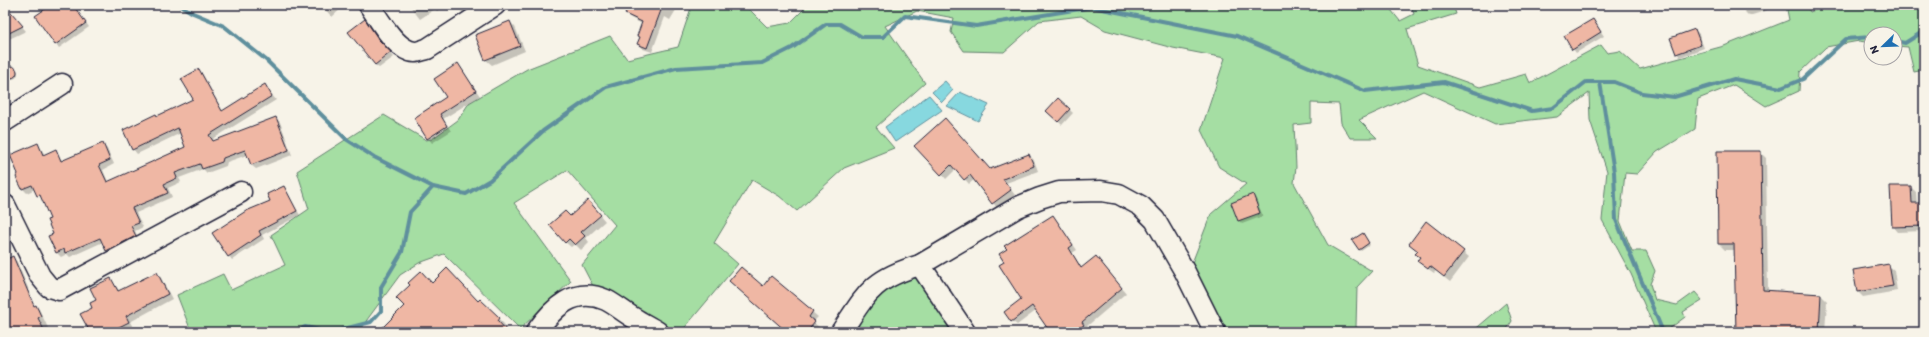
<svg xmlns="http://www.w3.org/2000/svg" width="1929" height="337" font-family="Itim,sans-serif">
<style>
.green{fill:#a5dea3;stroke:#64806f}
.water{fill:#87d8df;stroke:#5f8f9d}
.shadow{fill:#0003}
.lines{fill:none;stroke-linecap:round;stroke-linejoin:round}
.stream{stroke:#5f8f9d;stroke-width:4}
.building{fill:#efb7a4;stroke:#22223b}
.minor-casing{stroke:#22223b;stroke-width:23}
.minor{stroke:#f7f3e8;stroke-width:20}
</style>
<rect width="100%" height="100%" fill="#f7f3e8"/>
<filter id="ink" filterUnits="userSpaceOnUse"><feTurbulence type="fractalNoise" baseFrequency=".025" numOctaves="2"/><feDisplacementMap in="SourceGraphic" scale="8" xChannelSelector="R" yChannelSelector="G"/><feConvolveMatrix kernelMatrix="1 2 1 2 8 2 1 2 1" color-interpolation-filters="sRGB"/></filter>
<g filter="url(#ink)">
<g class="green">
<path d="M692 5H743L750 10 767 27 790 23 808 5H1387L1400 21 1414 14 1411 5H1453L1456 14 1407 29 1418 65 1480 87 1526 74 1530 83 1601 45 1607 53 1620 51 1640 69 1724 46 1789 20 1786 5H1806L1810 12 1827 5H1924V70L1914 72 1908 47 1895 46V34H1871V43L1859 41 1826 47 1800 72 1799 91 1766 106 1734 85 1698 99 1695 129 1657 152 1637 174 1625 173 1620 221 1632 251H1646L1655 271 1650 284 1655 300 1677 305 1695 292 1702 300 1683 312 1685 317 1669 329 1670 332H1656L1631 274 1602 220 1607 171 1590 120 1589 93 1557 117 1495 124 1423 91 1359 120 1377 138H1350L1341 123 1339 104 1311 103V123L1294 125 1296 167 1294 183 1328 245 1372 271 1357 287 1356 327 1366 332H1224L1190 268 1211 214 1246 184 1219 167 1201 130 1225 58 1173 48 1105 30 1081 16 1039 21 1004 52 964 51 951 32 954 18 917 11 885 26 925 83 876 127 894 148 844 168 797 211 779 196 752 180 714 243 738 264 681 332H667L595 290 582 265 615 225 567 170 514 203 571 281 520 329 444 254 419 263 400 275 358 332H189L191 331 177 295 223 274 231 290 285 265 271 235 309 209 297 171 384 115 426 140 432 139 458 120 469 103 527 69 610 36 627 59 678 47Z"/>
<path d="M911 274 920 277 954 332H850L870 301Z"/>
<path d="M1506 303 1512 321 1505 332H1472Z"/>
</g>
<g class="water">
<path d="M945 81 953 90 942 102 932 92Z"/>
<path d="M960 92 989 105 978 121 947 106Z"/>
<path d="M929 95 942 110 895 142 885 127Z"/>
</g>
<g class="shadow">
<path d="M53 5H73L89 27 59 48 56 44Z"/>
<path d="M321 5H345L332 17Z"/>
<path d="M409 5H445L437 11 435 9 420 19Z"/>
<path d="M457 5H486L466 18Z"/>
<path d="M630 5H679L670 20 665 17 652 52 643 49 638 44 641 38 638 36 642 24 631 18 626 14Z"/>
<path d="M1742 5H1777V7L1749 16 1744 11Z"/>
<path d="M5 7 26 31 5 41Z"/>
<path d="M1593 20 1604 36 1576 53 1573 49Z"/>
<path d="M510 22 515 27 525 51 492 65 486 60Z"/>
<path d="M368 24 383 45 394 57 379 68 375 65Z"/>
<path d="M1695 30 1699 34 1704 48 1680 57 1677 53Z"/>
<path d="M458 64 480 96 443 119 451 131 432 143 428 138 447 98Z"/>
<circle cx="12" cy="73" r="6"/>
<path d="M199 70 203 75 223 112 265 86 276 100 213 139 214 142 275 118 280 122 292 155 256 169 251 165 247 155 227 162 226 166 207 173 203 169 179 178 181 182 168 188 172 197 136 213 143 227 135 231 139 240 112 255 103 242 70 257 67 254 61 257 56 252 52 219 43 201 35 189 27 193 23 189 38 144 45 155 55 150 63 162 102 144 107 149 114 164 103 170 108 182 186 148 181 133 137 154 133 149 157 117 195 100Z"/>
<path d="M1058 99 1073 113 1062 125 1047 111Z"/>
<path d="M945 119 990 170 1029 155 1034 160 1038 171 1006 183 1015 195 997 208 975 179 969 184 956 169 946 179 942 174Z"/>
<path d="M1760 152 1766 158 1768 291 1821 295 1827 301 1825 332H1737L1735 250H1725L1719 244Z"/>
<path d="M283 187 300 215 262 235 264 239 232 260 229 256Z"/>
<path d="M1891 187H1911L1916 192 1917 204H1924V231L1898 232 1893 226Z"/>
<path d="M1253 195 1256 199 1263 216 1242 224 1239 221 1232 203Z"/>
<path d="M593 207 605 221 586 238 589 242 581 250 575 244 571 247 565 242 570 217Z"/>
<path d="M1053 216 1077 250 1072 253 1082 268 1100 261 1126 293 1086 327 1088 330 1085 332H1051L1037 310 1017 325 1012 321 1022 300 1006 262Z"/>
<path d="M1364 236 1370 245 1361 251 1360 249Z"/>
<path d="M1410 244 1463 252 1469 257 1450 282 1436 271 1434 273 1424 266 1419 252Z"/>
<path d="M13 257 17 262 31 295 5 305V261Z"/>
<path d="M1888 265 1894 270 1897 291 1863 297 1858 292Z"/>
<path d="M156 273 161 278 172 299 130 322 133 327 124 332H91L93 308 97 300 111 279 120 292Z"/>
<path d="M771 277 818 317 813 322 820 328 817 332H788L763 287Z"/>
<path d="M432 284 478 302 480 300 505 325 502 327 507 332H379Z"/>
<path d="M33 305 39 309 50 332H5V321Z"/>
</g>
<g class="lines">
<g class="stream">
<path d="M180 5 193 13 224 26 266 60 346 139 374 157 433 187 466 194 490 180 543 131 606 87 676 68 762 63 792 48 826 24H840L862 37H883L905 16 976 26 1092 7 1237 36 1365 91 1444 82 1532 111 1553 108 1586 82H1614L1642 93 1674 97 1734 79 1781 88 1803 79 1846 39 1871 37"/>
<path d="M1895 41 1905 43 1924 31"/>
<path d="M1600 82 1614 172 1616 220 1663 332"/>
<path d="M295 332 305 327 320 330H340L371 322 381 311V287L402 252 410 212 433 187"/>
</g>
</g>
<g class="building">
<path d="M5 5 23 26 5 35Z"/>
<path d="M51 5H73L86 23 55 45 35 16Z"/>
<path d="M629 5H663L647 48 637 44 640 37 637 36 642 22 625 14Z"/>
<path d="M365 19 379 40 391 52 375 65 348 32Z"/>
<path d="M1593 19 1601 32 1572 50 1564 36Z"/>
<path d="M510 21 520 46 485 60 475 35Z"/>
<path d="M1695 29 1701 45 1676 54 1670 38Z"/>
<path d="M458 63 476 91 440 114 447 126 427 139 414 118 446 97 434 79Z"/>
<circle cx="11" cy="72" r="6"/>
<path d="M199 69 222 111 265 84 272 96 209 135 213 141 276 117 289 150 251 165 245 150 223 158 222 162 202 169 200 164 175 173 177 178 164 184 168 193 132 208 139 223 131 226 136 236 106 251 100 238 65 253 64 249 56 253 48 236 53 234 47 220 50 219 40 195 37 196 32 185 22 189 16 177 18 174 10 155 38 143 43 155 56 149 61 161 103 143 110 160 99 165 107 182 185 147 178 128 132 150 123 130 156 114 157 116 193 99 181 79Z"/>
<path d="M1058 98 1070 109 1058 122 1046 111Z"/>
<path d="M945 118 990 169 1029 154 1034 166 1003 179 1011 190 992 204 970 175 964 180 951 165 941 175 914 146Z"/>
<path d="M1717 151H1761L1763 290 1821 294 1819 332H1736L1734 244H1718Z"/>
<path d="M284 186 297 211 259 231 261 235 228 257 212 233 246 211 270 201 267 194Z"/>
<path d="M1890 186H1911L1912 203H1924V226L1892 227Z"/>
<path d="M1253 194 1260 213 1238 221 1231 203Z"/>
<path d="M588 200 601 215 581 232 585 236 575 245 569 239 565 243 549 225 565 211 570 216Z"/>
<path d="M1053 215 1073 245 1069 248 1081 268 1096 256 1122 288 1082 322 1084 325 1074 332H1050L1032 306 1011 322 1004 312 1021 299 999 265 1004 262 999 254 1007 249 1004 246Z"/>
<path d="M1426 221 1464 251 1444 277 1430 266 1428 269 1417 261 1420 257 1415 254 1418 251 1409 244Z"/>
<path d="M1363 233 1369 243 1359 250 1352 240Z"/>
<path d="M13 256 34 306 36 305 41 316 38 318 45 332H5V260Z"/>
<path d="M1889 264 1893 286 1857 292 1853 270Z"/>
<path d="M741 267 763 286 771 276 813 311 809 317 815 322 807 332H787L729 281Z"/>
<path d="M447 268 478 301 480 299 500 318 498 321 508 332H378L404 306 396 298 410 285 408 283 421 271 432 283Z"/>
<path d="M157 272 168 294 126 316 129 322 109 332H90L80 314 92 308 90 303 96 300 90 288 111 278 118 291Z"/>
</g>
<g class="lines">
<defs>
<g id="minor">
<path d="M369 5C379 19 396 51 415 52 418 52 423 50 427 49L495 5"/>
<path d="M5 121 62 84"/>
<path d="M5 205 40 276 49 287 59 290 241 192"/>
<path d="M920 265 965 332"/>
<path d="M536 332C553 308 574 286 606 300 616 305 625 313 634 318 642 323 650 327 658 332"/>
<path d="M841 332C867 293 872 279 920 265L1018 207 1040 198 1059 192 1101 191 1119 194 1141 206 1155 220 1185 272 1215 332"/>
</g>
</defs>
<use href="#minor" class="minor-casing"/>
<use href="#minor" class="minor"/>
</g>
</g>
<rect width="1929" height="337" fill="none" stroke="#f7f3e8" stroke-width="20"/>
<rect x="10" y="10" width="1909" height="317" fill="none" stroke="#22223b" stroke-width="1.5" filter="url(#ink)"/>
<g transform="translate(1883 46) rotate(247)"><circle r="19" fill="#f7f3e8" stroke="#a29fa3"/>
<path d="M0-3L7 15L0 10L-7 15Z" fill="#1f6fb2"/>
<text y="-6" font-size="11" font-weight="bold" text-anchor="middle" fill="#22223b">N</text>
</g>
</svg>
